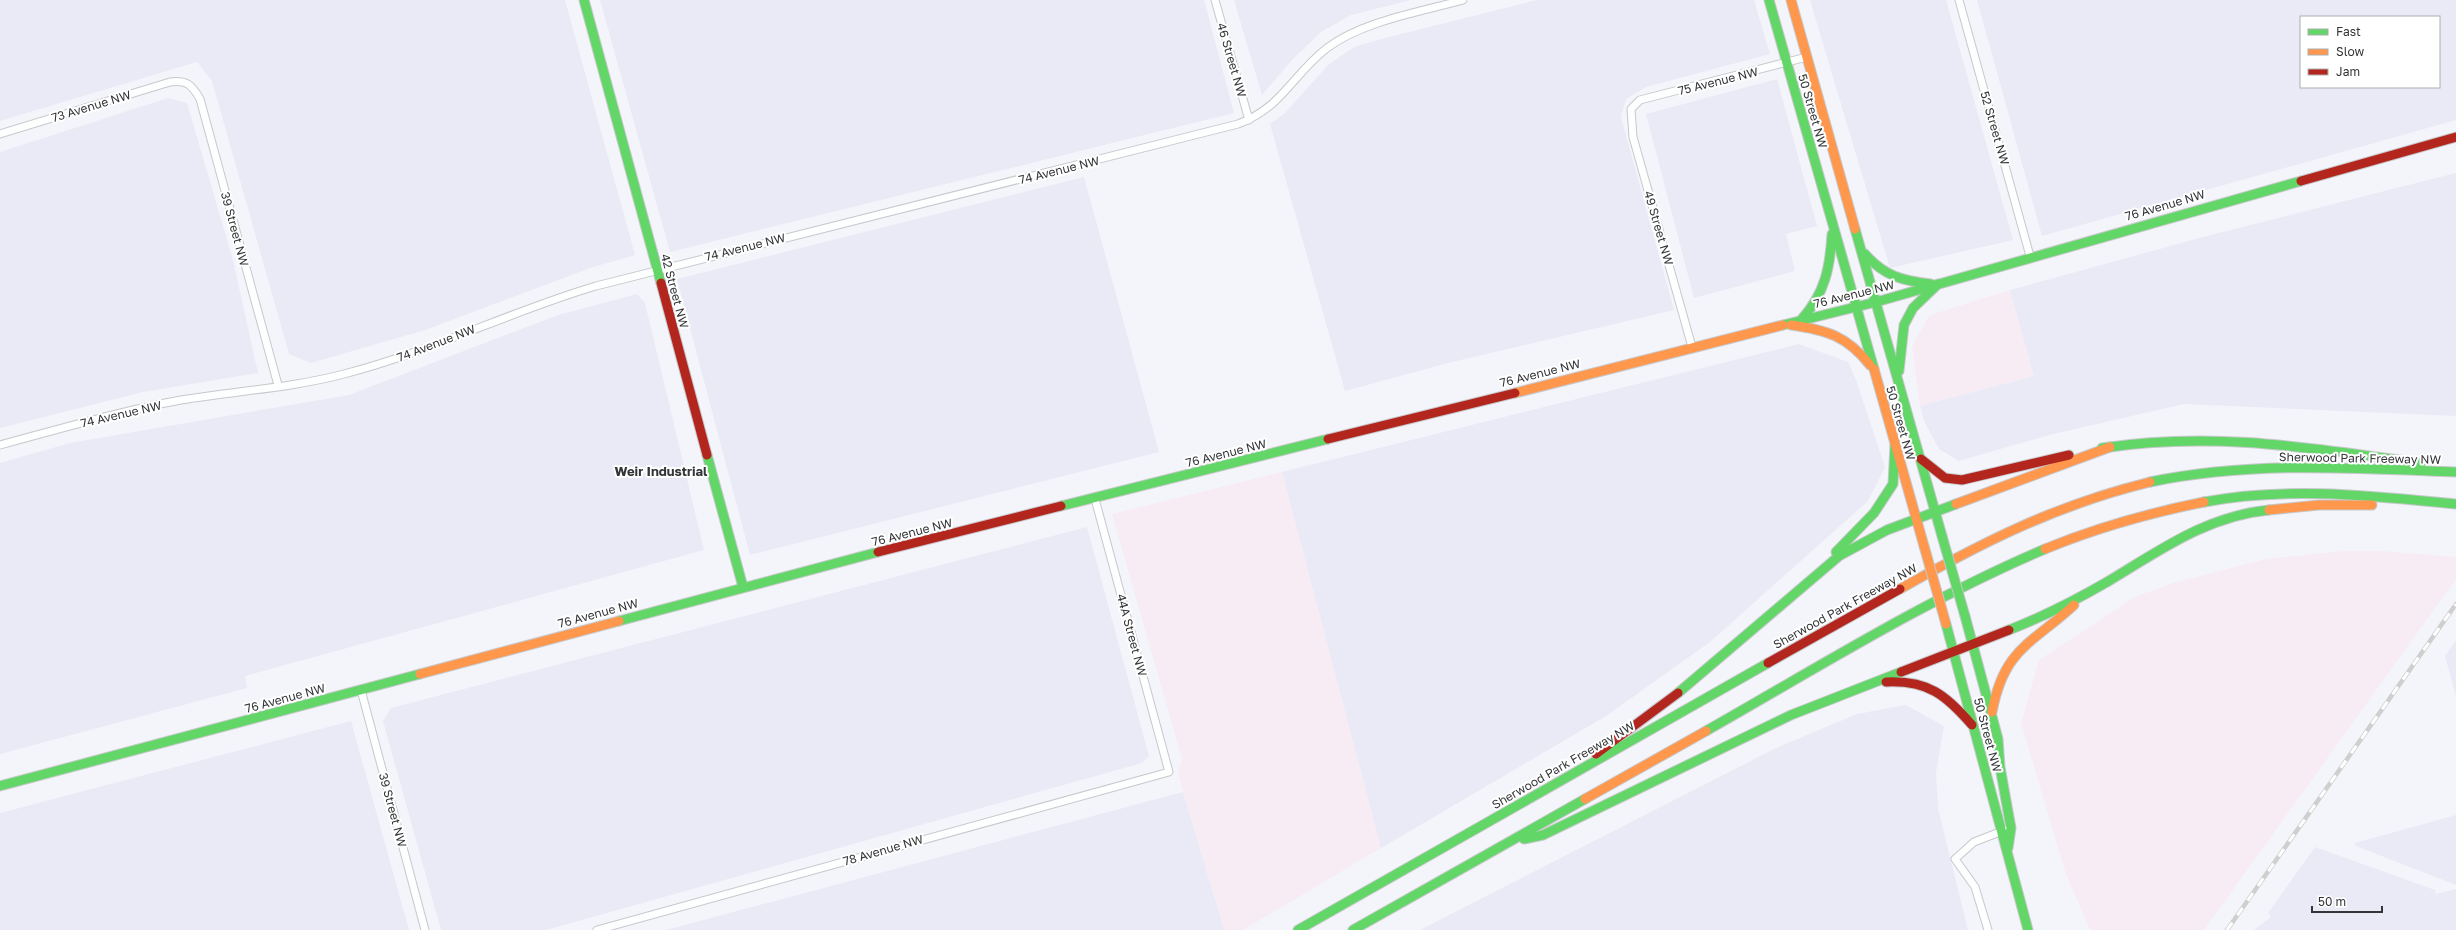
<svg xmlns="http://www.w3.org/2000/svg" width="2456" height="930" font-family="'Golos Text',sans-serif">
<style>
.commercial{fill:#f7ebf4}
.built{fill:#e9eaf6;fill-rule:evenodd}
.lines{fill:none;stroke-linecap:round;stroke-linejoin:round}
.street-casing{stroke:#c7c8cc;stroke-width:9}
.fast-casing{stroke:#c7c8cc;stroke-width:11}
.slow-casing{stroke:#c7c8cc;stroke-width:11}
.jam-casing{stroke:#c7c8cc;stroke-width:11}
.street{stroke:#fdfefe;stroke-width:7}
.fast{stroke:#63d668;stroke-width:9}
.slow{stroke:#ff974d;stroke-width:9}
.jam{stroke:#b3261e;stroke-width:9}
.rail-casing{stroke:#cfcfd0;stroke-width:4.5}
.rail{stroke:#fff;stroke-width:3;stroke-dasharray:9;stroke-linecap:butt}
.fast-bridge-casing{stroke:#c7c8cc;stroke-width:11;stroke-linecap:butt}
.slow-bridge-casing{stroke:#c7c8cc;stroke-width:11;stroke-linecap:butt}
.fast-bridge{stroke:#63d668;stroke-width:9}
.slow-bridge{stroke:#ff974d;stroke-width:9}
.labels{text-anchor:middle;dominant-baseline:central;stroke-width:4;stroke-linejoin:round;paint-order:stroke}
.street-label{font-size:12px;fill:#343538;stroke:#fff}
.neighbourhood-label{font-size:13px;font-weight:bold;fill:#343538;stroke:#fff}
</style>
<rect width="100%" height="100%" fill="#f4f5fa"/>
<g class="commercial">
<path d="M2010 290 2034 376 1920 406 1912 346 1930 315Z"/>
<path d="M1282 472 1381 848 1243 930H1224L1178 774 1182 759 1112 514Z"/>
<path d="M2345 551H2382L2456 557V579L2204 930H2090L2066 874 2021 723 2039 660 2135 597 2173 583 2266 559Z"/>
</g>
<g class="built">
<path d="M0 0H565L635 255 590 268 425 330 311 363 289 354 212 81 197 62 0 121Z"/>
<path d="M600 0H1204L1234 113 670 252Z"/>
<path d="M1234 0H1411L1351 15 1321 32 1291 61 1262 95Z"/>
<path d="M1537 0H1754L1770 54 1646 87 1626 99 1621 117 1674 310 1452 362 1345 391 1270 124 1285 113 1328 65 1354 47 1381 39Z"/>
<path d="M1810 0H1946L2013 240 1890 268Z"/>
<path d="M1977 0H2456V120L2042 236ZM2301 17H2439V87H2301Z"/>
<path d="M1777 79 1817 226 1786 234 1795 271 1694 298 1646 114Z"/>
<path d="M168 98 187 103 233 260 258 373 143 392 0 428V152Z"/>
<path d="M2456 173V416L2184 404 2049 435 1959 461 1939 449 1924 421 1920 406 2034 376 2010 290 2207 236Z"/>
<path d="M1084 177 1159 452 750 555 677 279Z"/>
<path d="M637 294 645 303 704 550 245 676 247 688 0 754V463L70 443 349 395 558 315Z"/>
<path d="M1799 344 1848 362 1856 380 1885 467 1868 501 1710 642 1606 716 1381 848 1282 472Z"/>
<path d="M1087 527 1149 756 1142 763 546 930H441L383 721 391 708Z"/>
<path d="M2456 640V697L2445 656Z"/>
<path d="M1906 705 1944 726 1936 773 1938 808 1968 930H1420L1774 749 1857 714Z"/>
<path d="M351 721 409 930H0V813Z"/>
<path d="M1183 792 1224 930H666Z"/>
<path d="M2456 815V885L2356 846 2355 843Z"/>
<path d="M2315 847 2435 890 2436 894 2456 889V930H2254L2271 917 2268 913Z"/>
</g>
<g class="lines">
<defs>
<g id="street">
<path d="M1215 0 1249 120"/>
<path d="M1959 0 2030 256"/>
<path d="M0 134 170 82C187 80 192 85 200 99L278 385"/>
<path d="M1692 347 1633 137 1631 109 1640 100 1807 57"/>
<path d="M0 445C60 429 120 411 181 400 235 391 291 388 344 374 430 352 511 311 596 286L1238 124C1283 107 1292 75 1327 48 1363 21 1420 12 1463 0"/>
<path d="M361 690 425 930"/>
<path d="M597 930 1169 772 1095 499"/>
<path d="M1988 930 1975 887 1955 859 1974 842 2005 830"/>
</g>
<g id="fast">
<path d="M584 0 661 283"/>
<path d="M1769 0 1874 369"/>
<path d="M1855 229 1942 536"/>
<path d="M1865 254C1884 276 1903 281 1931 284"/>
<path d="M1802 319C1825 293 1830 268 1832 234"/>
<path d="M1783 325 1876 302 2301 181"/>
<path d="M1899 371 1904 325 1913 308 1938 284"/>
<path d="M2102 448C2214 431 2311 448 2421 463"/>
<path d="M707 455 743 587"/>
<path d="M2150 482C2252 461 2353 468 2456 472"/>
<path d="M2204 502C2287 486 2373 496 2456 504"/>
<path d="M1061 506 1328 439"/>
<path d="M1836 552 1874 513 1893 484 1895 445"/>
<path d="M1965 616 1998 739 2000 767 2011 828 2008 848"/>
<path d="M619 621 878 552"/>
<path d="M1946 624 2028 930"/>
<path d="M2009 630C2042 617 2076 600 2107 582 2159 551 2206 516 2269 510"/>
<path d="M1678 693 1839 556 1887 530 1956 504"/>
<path d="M1706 731C1817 668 1927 599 2045 549"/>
<path d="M0 786 420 674"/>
<path d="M1524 839 1543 835 1791 715 1901 672"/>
<path d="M1298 930 1768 663"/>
<path d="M1353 930 1585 799"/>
</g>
<g id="slow">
<path d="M1791 0 1855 229"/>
<path d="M1791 325C1827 330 1847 336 1870 365"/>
<path d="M1874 369 1924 546"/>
<path d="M1515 393 1783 325"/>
<path d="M1956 504 2110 447"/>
<path d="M2269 510 2319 505H2372"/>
<path d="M2045 549C2096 528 2149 513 2204 502"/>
<path d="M1900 589C1983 542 2056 505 2150 482"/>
<path d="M420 674 619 621"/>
<path d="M1992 712C2004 648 2032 644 2074 605"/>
<path d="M1585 799 1706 731"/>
</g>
<g id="jam">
<path d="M2301 181 2456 137"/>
<path d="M661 283 707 455"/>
<path d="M1328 439 1515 393"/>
<path d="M1921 459 1945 478 1962 480 2069 455"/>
<path d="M878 552 1061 506"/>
<path d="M1768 663 1900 589"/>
<path d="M1901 672 2009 630"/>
<path d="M1886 682C1928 680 1946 695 1972 725"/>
<path d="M1596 754 1678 693"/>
</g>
</defs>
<use href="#street" class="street-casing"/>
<use href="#fast" class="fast-casing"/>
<use href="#slow" class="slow-casing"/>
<use href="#jam" class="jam-casing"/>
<use href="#street" class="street"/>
<use href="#fast" class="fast"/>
<use href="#slow" class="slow"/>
<use href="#jam" class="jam"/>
<defs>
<path id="rail" d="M2227 930 2456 604"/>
</defs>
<use href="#rail" class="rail-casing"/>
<use href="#rail" class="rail"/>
<defs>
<path id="fast-bridge" d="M1942 536 1965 616"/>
<path id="slow-bridge" d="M1924 546 1946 624"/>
</defs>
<use href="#fast-bridge" class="fast-bridge-casing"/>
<use href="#slow-bridge" class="slow-bridge-casing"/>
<use href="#fast-bridge" class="fast-bridge"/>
<use href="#slow-bridge" class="slow-bridge"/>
</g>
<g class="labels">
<g class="street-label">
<text transform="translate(1232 60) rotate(74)">46 Street NW</text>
<text transform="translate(1718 81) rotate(-14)">75 Avenue NW</text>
<text transform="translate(91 106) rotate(-17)">73 Avenue NW</text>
<text transform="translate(1813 111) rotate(74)">50 Street NW</text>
<text transform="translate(1995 128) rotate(74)">52 Street NW</text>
<text transform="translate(1059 170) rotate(-14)">74 Avenue NW</text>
<text transform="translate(2165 205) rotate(-16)">76 Avenue NW</text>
<text transform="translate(1659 228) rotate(74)">49 Street NW</text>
<text transform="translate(235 229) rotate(75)">39 Street NW</text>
<text transform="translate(745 247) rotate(-14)">74 Avenue NW</text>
<text transform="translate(675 291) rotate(75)">42 Street NW</text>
<text transform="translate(1854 294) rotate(-14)">76 Avenue NW</text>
<text transform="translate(436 343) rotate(-21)">74 Avenue NW</text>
<text transform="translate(1540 373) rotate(-14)">76 Avenue NW</text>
<text transform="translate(121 414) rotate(-13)">74 Avenue NW</text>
<text transform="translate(1901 423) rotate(74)">50 Street NW</text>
<text transform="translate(1226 453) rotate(-14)">76 Avenue NW</text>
<text transform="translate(2360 458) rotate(1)">Sherwood Park Freeway NW</text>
<text transform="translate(912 532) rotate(-14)">76 Avenue NW</text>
<text transform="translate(1845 606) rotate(-29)">Sherwood Park Freeway NW</text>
<text transform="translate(598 613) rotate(-15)">76 Avenue NW</text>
<text transform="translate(1132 635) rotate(75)">44A Street NW</text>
<text transform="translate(285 698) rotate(-15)">76 Avenue NW</text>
<text transform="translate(1988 735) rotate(75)">50 Street NW</text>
<text transform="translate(1563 765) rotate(-30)">Sherwood Park Freeway NW</text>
<text transform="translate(393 810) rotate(75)">39 Street NW</text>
<text transform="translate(883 850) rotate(-16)">78 Avenue NW</text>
</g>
<g class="neighbourhood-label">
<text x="661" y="471">Weir Industrial</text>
</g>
</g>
<rect x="2300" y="16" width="140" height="72" fill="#ffffff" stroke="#aeaeaf"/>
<rect x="2308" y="29" width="20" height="6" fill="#63d668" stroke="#aeaeaf"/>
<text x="2336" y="36" font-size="12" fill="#343538">Fast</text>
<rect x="2308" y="49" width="20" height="6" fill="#ff974d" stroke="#aeaeaf"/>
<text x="2336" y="56" font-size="12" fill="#343538">Slow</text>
<rect x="2308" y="69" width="20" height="6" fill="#b3261e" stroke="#aeaeaf"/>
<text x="2336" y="76" font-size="12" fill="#343538">Jam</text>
<path d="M2312 906v6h70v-6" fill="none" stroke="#343538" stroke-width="2"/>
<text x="2318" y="906" font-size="12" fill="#343538" stroke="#ffffff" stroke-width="3" paint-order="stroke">50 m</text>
</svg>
